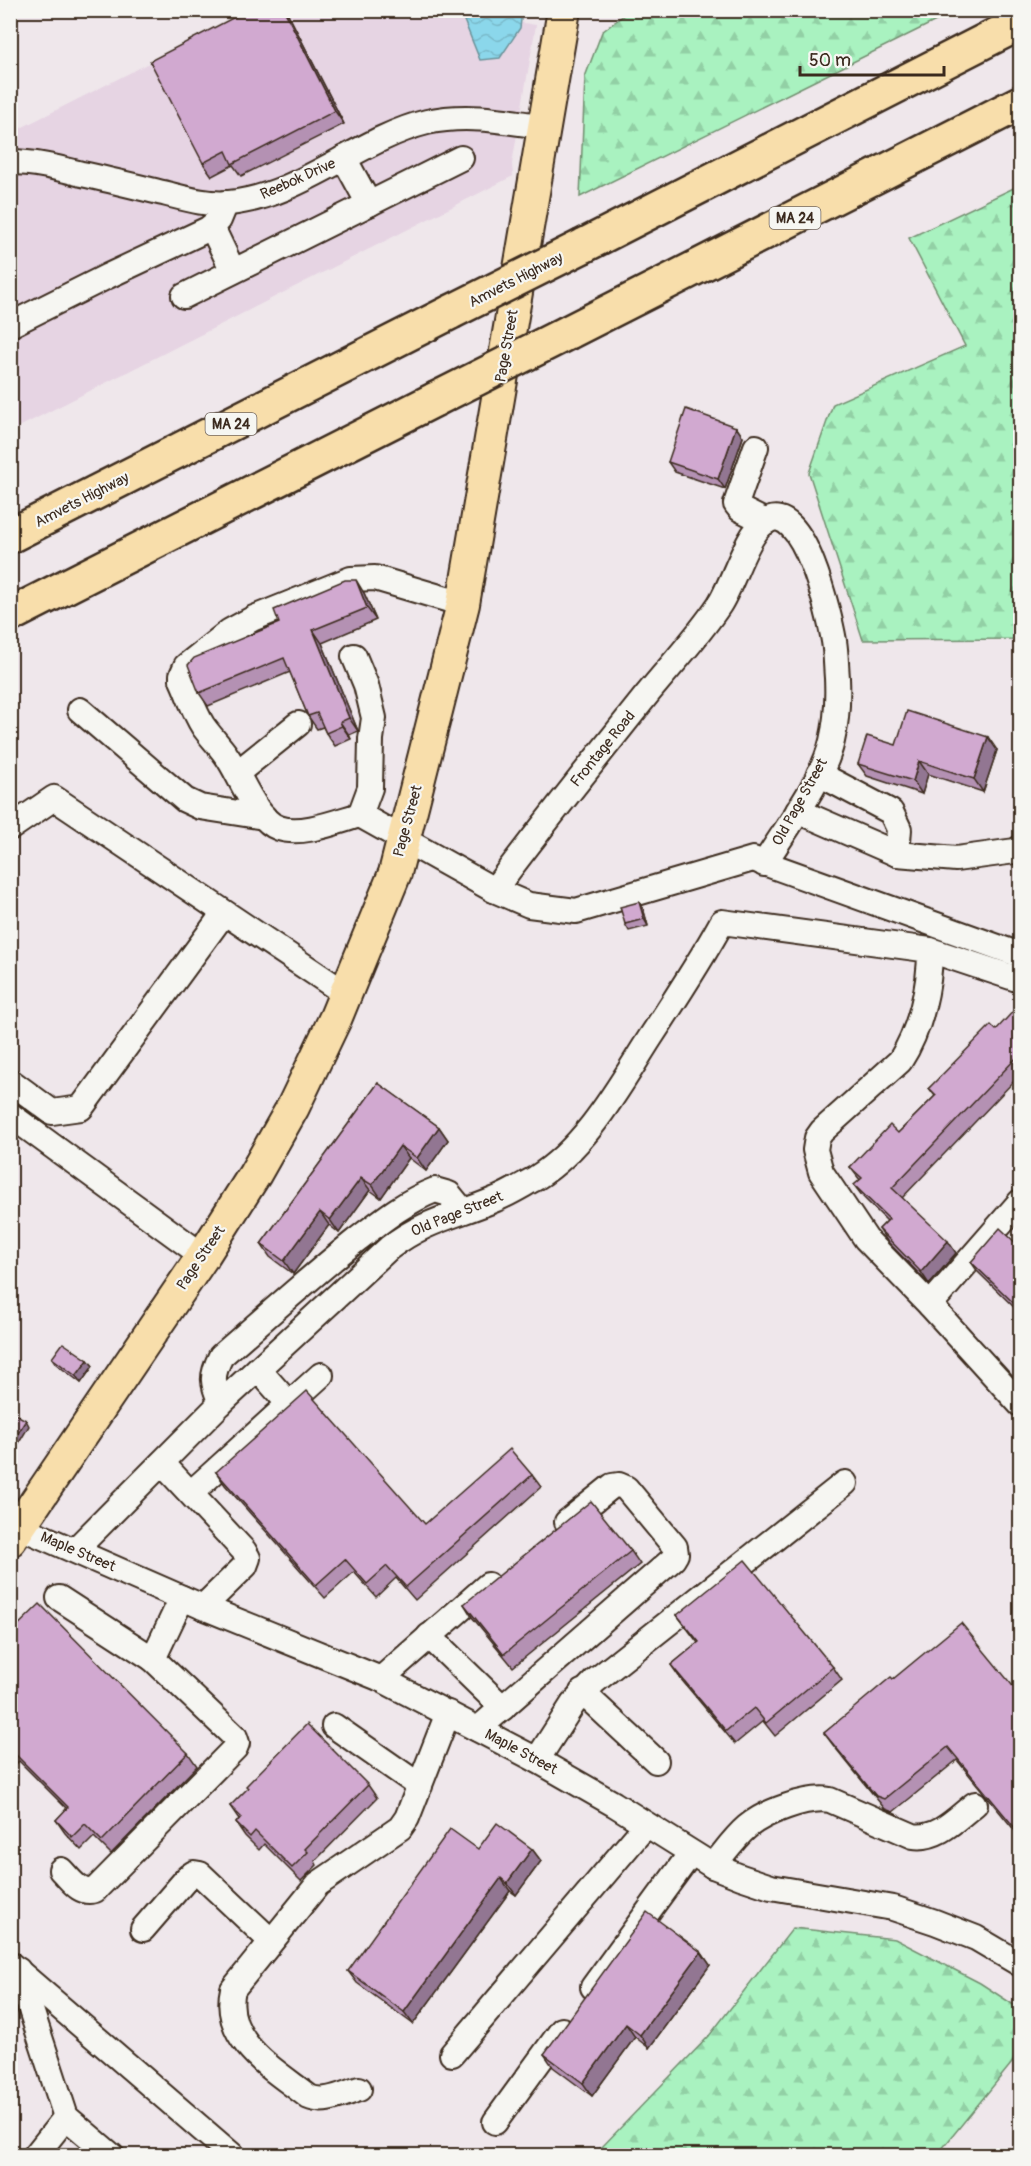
<svg xmlns="http://www.w3.org/2000/svg" width="1031" height="2166" font-family="Pangolin,sans-serif">
<style>
.built{fill:#e6d4e3}
.forest{fill:url(#forest-firs);stroke:#728e6f;stroke-width:1.5}
.water{fill:url(#water-waves);stroke:#6b9299;stroke-width:1.5}
.lines{fill:none;stroke-linecap:round;stroke-linejoin:round}
.minor-casing{stroke:#3b2a1e;stroke-width:28}
.major-casing{stroke:#3b2a1e;stroke-width:36}
.highway-casing{stroke:#3b2a1e;stroke-width:38}
.minor{stroke:#f6f6f2;stroke-width:24}
.major{stroke:#f8deab;stroke-width:32}
.highway{stroke:#f8deab;stroke-width:33}
.highway-bridge-casing{stroke:#3b2a1e;stroke-width:38;stroke-linecap:butt}
.highway-bridge{stroke:#f8deab;stroke-width:33}
.wall{fill:#b491b3;stroke:#3b2a1e;stroke-width:1.5}
.shaded-wall{fill:#927692;stroke:#3b2a1e;stroke-width:1.5}
.building{fill:#d1a9d0;stroke:#3b2a1e;stroke-width:1.5}
.labels{text-anchor:middle;dominant-baseline:central;stroke-width:4.5;stroke-linejoin:round;paint-order:stroke}
.shield{fill:#f6f6f2;stroke:#73675e;stroke-width:1.5}
.shield-label{font-size:14px;font-weight:bold;fill:#3b2a1e}
.street-label{font-size:15px;fill:#3b2a1e;stroke:#f6f6f2}
</style>
<defs>
<pattern id="forest-firs" width="22" height="20" patternUnits="userSpaceOnUse" patternTransform="scale(1.5)"><rect width="22" height="20" fill="#a9f2c0"/><path d="M5 1l3.5 6h-7zM16 11l3.5 6h-7z" fill="#92d0a5"/></pattern>
<pattern id="water-waves" width="16" height="10" patternUnits="userSpaceOnUse" patternTransform="scale(1.5)"><rect width="16" height="10" fill="#8bd7eb"/><path d="M0 5q4-4 8 0t8 0" fill="none" stroke="#79b9c9"/></pattern>
</defs>
<rect width="100%" height="100%" fill="#efe7eb"/>
<filter id="ink" filterUnits="userSpaceOnUse"><feTurbulence type="fractalNoise" baseFrequency=".0167" numOctaves="2"/><feDisplacementMap in="SourceGraphic" scale="12" xChannelSelector="R" yChannelSelector="G"/><feConvolveMatrix kernelMatrix="1 2 1 2 8 2 1 2 1" color-interpolation-filters="sRGB"/></filter>
<g filter="url(#ink)">
<path class="built" d="M252 11H452L536 25 512 164 513 176 11 431V133Z"/>
<g class="forest">
<path d="M629 11V10L956 11 580 197 585 77 602 32Z"/>
<path d="M1020 185V639L863 640 809 473 833 404 965 346 909 238Z"/>
<path d="M793 1928 895 1939 980 1983 1020 2009V2053L937 2155H590L601 2148 709 2036Z"/>
</g>
<path class="water" d="M436 11H522L520 28 500 58 480 60 463 18Z"/>
<g class="lines">
<defs>
<g id="minor">
<path d="M344 158 369 204"/>
<path d="M10 162C35 162 58 168 82 174 110 180 138 187 167 194 187 199 208 205 229 203 301 196 358 139 427 122 467 113 506 121 545 127"/>
<path d="M212 227 233 271"/>
<path d="M184 296 461 158"/>
<path d="M10 325 108 276 208 229 219 220 226 203"/>
<path d="M756 447 736 504 740 509 766 522"/>
<path d="M463 604 375 578 351 579 254 618 230 631 186 666 182 675V680C189 695 194 712 203 726 210 736 219 745 226 755 240 774 256 821 279 828 302 836 338 821 360 815L494 890C543 824 594 761 645 697 670 666 697 638 719 605 733 584 746 535 765 522 803 496 830 618 834 641 836 653 836 666 837 678 838 699 837 720 832 741 823 781 786 828 764 864"/>
<path d="M354 656 366 685 374 718 371 739 370 788 360 815"/>
<path d="M80 710 185 800 200 807 264 817"/>
<path d="M237 773 298 724"/>
<path d="M819 774 891 812 899 829 897 854"/>
<path d="M798 811 897 854 956 859 1015 851 1020 848"/>
<path d="M10 828 54 798 346 994"/>
<path d="M494 890 529 905 576 911 753 859 1020 955"/>
<path d="M930 950 1020 980"/>
<path d="M10 1081 52 1112 81 1108 224 913"/>
<path d="M10 1115 203 1256"/>
<path d="M1020 1202 930 1305 1020 1404"/>
<path d="M258 1369 289 1404"/>
<path d="M221 1403C212 1383 211 1376 221 1356 265 1318 308 1279 354 1242 380 1222 404 1202 435 1190L449 1194 463 1211"/>
<path d="M162 1463 244 1551 248 1558 245 1566 203 1607"/>
<path d="M191 1493 321 1375"/>
<path d="M20 1527 203 1607 381 1679 537 1760 614 1804 713 1866 741 1877 771 1887 893 1908 935 1922 976 1938 1020 1964"/>
<path d="M75 1550 221 1403 389 1248C425 1220 456 1216 496 1199 509 1194 523 1185 536 1178 587 1146 618 1088 650 1038 675 1000 700 962 722 922L930 950C930 988 920 1030 900 1061L822 1131 817 1138 815 1150 821 1172 866 1239 930 1305"/>
<path d="M59 1598 153 1659"/>
<path d="M429 1636 503 1708"/>
<path d="M381 1679 488 1585"/>
<path d="M582 1692 656 1761"/>
<path d="M334 1726 420 1786"/>
<path d="M478 1729 673 1559 676 1554 675 1547 626 1488 619 1485 612 1486 567 1522"/>
<path d="M537 1760 573 1704 595 1681 845 1483"/>
<path d="M713 1866C724 1853 734 1838 747 1827 764 1812 808 1796 830 1800L913 1836C938 1840 957 1818 975 1804"/>
<path d="M61 1870C71 1880 80 1895 95 1890L235 1748 237 1743 235 1737 153 1659 182 1598"/>
<path d="M143 1929 188 1877 194 1873 200 1874 271 1941"/>
<path d="M10 1964 233 2156"/>
<path d="M18 1970 66 2117 112 2156"/>
<path d="M593 1987 691 1853"/>
<path d="M452 2054 646 1825"/>
<path d="M359 2089C343 2094 325 2104 309 2097 275 2070 221 2041 233 1989L318 1884 400 1828 407 1818 448 1713"/>
<path d="M495 2122 562 2030"/>
<path d="M35 2156 66 2117"/>
</g>
<path id="major" d="M10 1540 203 1256 255 1174 293 1107 336 1017 395 873 463 604 564 10"/>
<g id="highway">
<path d="M583 246 1020 23"/>
<path d="M569 332 1020 103"/>
<path d="M10 536 451 312"/>
<path d="M10 615 436 399"/>
</g>
</defs>
<use href="#minor" class="minor-casing"/>
<use href="#major" class="major-casing"/>
<use href="#highway" class="highway-casing"/>
<use href="#minor" class="minor"/>
<use href="#major" class="major"/>
<use href="#highway" class="highway"/>
<defs>
<g id="highway-bridge">
<path d="M451 312 583 246"/>
<path d="M436 399 569 332"/>
</g>
</defs>
<use href="#highway-bridge" class="highway-bridge-casing"/>
<use href="#highway-bridge" class="highway-bridge"/>
</g>
<g class="wall">
<path d="M248 10H286L344 124 241 176 233 165 212 176 203 163Z"/>
<path d="M736 427 743 437 725 489 675 472 668 462Z"/>
<path d="M364 593 376 620 322 643 358 731 349 735 351 739 335 746 326 733 323 727 317 729 308 716 290 672 208 706 199 693Z"/>
<path d="M896 745 997 750 983 792 928 774 922 794 867 776 858 764Z"/>
<path d="M643 908 648 926 629 931 625 924Z"/>
<path d="M1020 1010V1075L902 1198 956 1253 929 1284 887 1241 879 1229 887 1221 863 1197 854 1185 860 1180 850 1167 898 1133 935 1096 929 1088Z"/>
<path d="M378 1083 439 1127 448 1140 426 1171 409 1158 381 1198 370 1190 339 1233 329 1225 293 1274 270 1257 261 1244Z"/>
<path d="M1020 1247V1313L978 1272 971 1262Z"/>
<path d="M52 1358 88 1360 93 1366 81 1383 56 1364Z"/>
<path d="M216 1472 425 1524 532 1475 541 1487 415 1600 396 1578 376 1597 354 1572 325 1598 225 1485Z"/>
<path d="M631 1551 640 1564 513 1667 472 1617 464 1604Z"/>
<path d="M677 1615 833 1667 842 1680 775 1736 763 1721 735 1744 680 1678 671 1665 698 1643Z"/>
<path d="M10 1633 188 1753 197 1766 111 1854 94 1837 81 1850 65 1833 56 1820 67 1809 19 1761 15 1765 10 1760Z"/>
<path d="M893 1679 1016 1690 1020 1686V1837L957 1760 893 1812 885 1809 833 1745 824 1733Z"/>
<path d="M368 1785 377 1798 315 1861 317 1865 301 1881 264 1844 259 1850 245 1836 236 1823 239 1819 230 1806Z"/>
<path d="M478 1849H532L541 1861 516 1895 510 1891 413 2024 357 1983 348 1971Z"/>
<path d="M701 1952 710 1965 649 2048 635 2037 592 2096 553 2067 544 2054Z"/>
</g>
<g class="shaded-wall">
<path d="M284 10H286L344 124 335 111Z"/>
<path d="M736 427 743 437 725 489 718 479Z"/>
<path d="M356 580 364 593 376 620 367 608Z"/>
<path d="M313 630 322 643 358 731 349 718Z"/>
<path d="M340 722 349 735 351 739 342 726Z"/>
<path d="M988 737 997 750 983 792 974 779Z"/>
<path d="M919 761 928 774 922 794 913 781Z"/>
<path d="M639 902 643 908 648 926 644 919Z"/>
<path d="M439 1127 448 1140 426 1171 417 1158Z"/>
<path d="M400 1146 409 1158 381 1198 372 1185Z"/>
<path d="M361 1178 370 1190 339 1233 330 1220Z"/>
<path d="M320 1212 329 1225 293 1274 284 1261Z"/>
<path d="M948 1241 956 1253 929 1284 921 1272Z"/>
<path d="M88 1360 93 1366 81 1383 76 1376Z"/>
<path d="M26 1420 29 1426 10 1458V1446Z"/>
<path d="M12 1459 16 1465 10 1474V1462Z"/>
<path d="M532 1849 541 1861 516 1895 507 1883Z"/>
<path d="M501 1878 510 1891 413 2024 404 2012Z"/>
<path d="M701 1952 710 1965 649 2048 640 2035Z"/>
<path d="M626 2024 635 2037 592 2096 583 2083Z"/>
</g>
<g class="building">
<path d="M248 10H284L335 111 232 164 226 151 203 163 150 61Z"/>
<path d="M686 409 736 427 718 479 668 462Z"/>
<path d="M345 580H356L367 608 313 630 349 718 340 722 342 726 326 733 317 713 308 716 284 658 199 693 188 665 194 658 279 623 274 610Z"/>
<path d="M907 711 988 737 974 779 919 761 913 781 858 764 867 736 896 745Z"/>
<path d="M639 902 644 919 625 924 620 907Z"/>
<path d="M1017 1007 1020 1010V1054L892 1188 948 1241 921 1272 879 1229 889 1219 854 1185 862 1178 850 1167 890 1125 898 1133 936 1095 929 1088 991 1025 996 1030Z"/>
<path d="M378 1083 439 1127 417 1158 400 1146 372 1185 361 1178 330 1220 320 1212 284 1261 261 1244Z"/>
<path d="M1000 1228 1020 1247V1307L1019 1308 971 1262Z"/>
<path d="M63 1343 88 1360 76 1376 52 1358Z"/>
<path d="M307 1391 425 1524 510 1449 532 1475 406 1587 387 1566 367 1584 345 1559 316 1585 216 1472Z"/>
<path d="M11 1412 26 1420 10 1446V1414Z"/>
<path d="M591 1501 631 1551 504 1654 464 1604Z"/>
<path d="M745 1560 833 1667 766 1723 754 1708 726 1731 671 1665 699 1642 677 1615Z"/>
<path d="M40 1604 188 1753 102 1841 85 1824 72 1837 56 1820 68 1807 10 1749V1633Z"/>
<path d="M961 1623 1016 1690 1020 1686V1834L948 1747 884 1799 876 1796 824 1733 891 1677 893 1679Z"/>
<path d="M307 1724 368 1785 305 1849 308 1852 292 1868 255 1831 250 1837 236 1823 241 1817 230 1806 248 1788 246 1786Z"/>
<path d="M497 1823 532 1849 507 1883 501 1878 404 2012 348 1971 450 1829 478 1849Z"/>
<path d="M647 1912 701 1952 640 2035 626 2024 583 2083 544 2054Z"/>
</g>
</g>
<g class="labels">
<g class="shield">
<rect x="769.5" y="207" width="51" height="22" rx="4.5"/>
<rect x="205.5" y="413" width="51" height="22" rx="4.5"/>
</g>
<g class="shield-label">
<text x="795" y="218">MA 24</text>
<text x="231" y="424">MA 24</text>
</g>
<g class="street-label">
<text transform="translate(298 179) rotate(-24)">Reebok Drive</text>
<text transform="translate(516 280) rotate(-27)">Amvets Highway</text>
<text transform="translate(507 346) rotate(-80)">Page Street</text>
<text transform="translate(82 500) rotate(-27)">Amvets Highway</text>
<text transform="translate(603 749) rotate(-51)">Frontage Road</text>
<text transform="translate(800 802) rotate(-61)">Old Page Street</text>
<text transform="translate(408 821) rotate(-75)">Page Street</text>
<text transform="translate(457 1214) rotate(-22)">Old Page Street</text>
<text transform="translate(201 1258) rotate(-56)">Page Street</text>
<text transform="translate(78 1552) rotate(23)">Maple Street</text>
<text transform="translate(521 1752) rotate(28)">Maple Street</text>
</g>
</g>
<rect width="1031" height="2166" fill="none" stroke="#f6f6f2" stroke-width="36"/>
<rect x="18" y="18" width="995" height="2130" fill="none" stroke="#3b2a1e" stroke-width="2" filter="url(#ink)"/>
<path d="M800 66v9h144v-9" fill="none" stroke="#3b2a1e" stroke-width="3"/>
<text x="809" y="66" font-size="18" fill="#3b2a1e" stroke="#f6f6f2" stroke-width="4.5" paint-order="stroke">50 m</text>
</svg>
